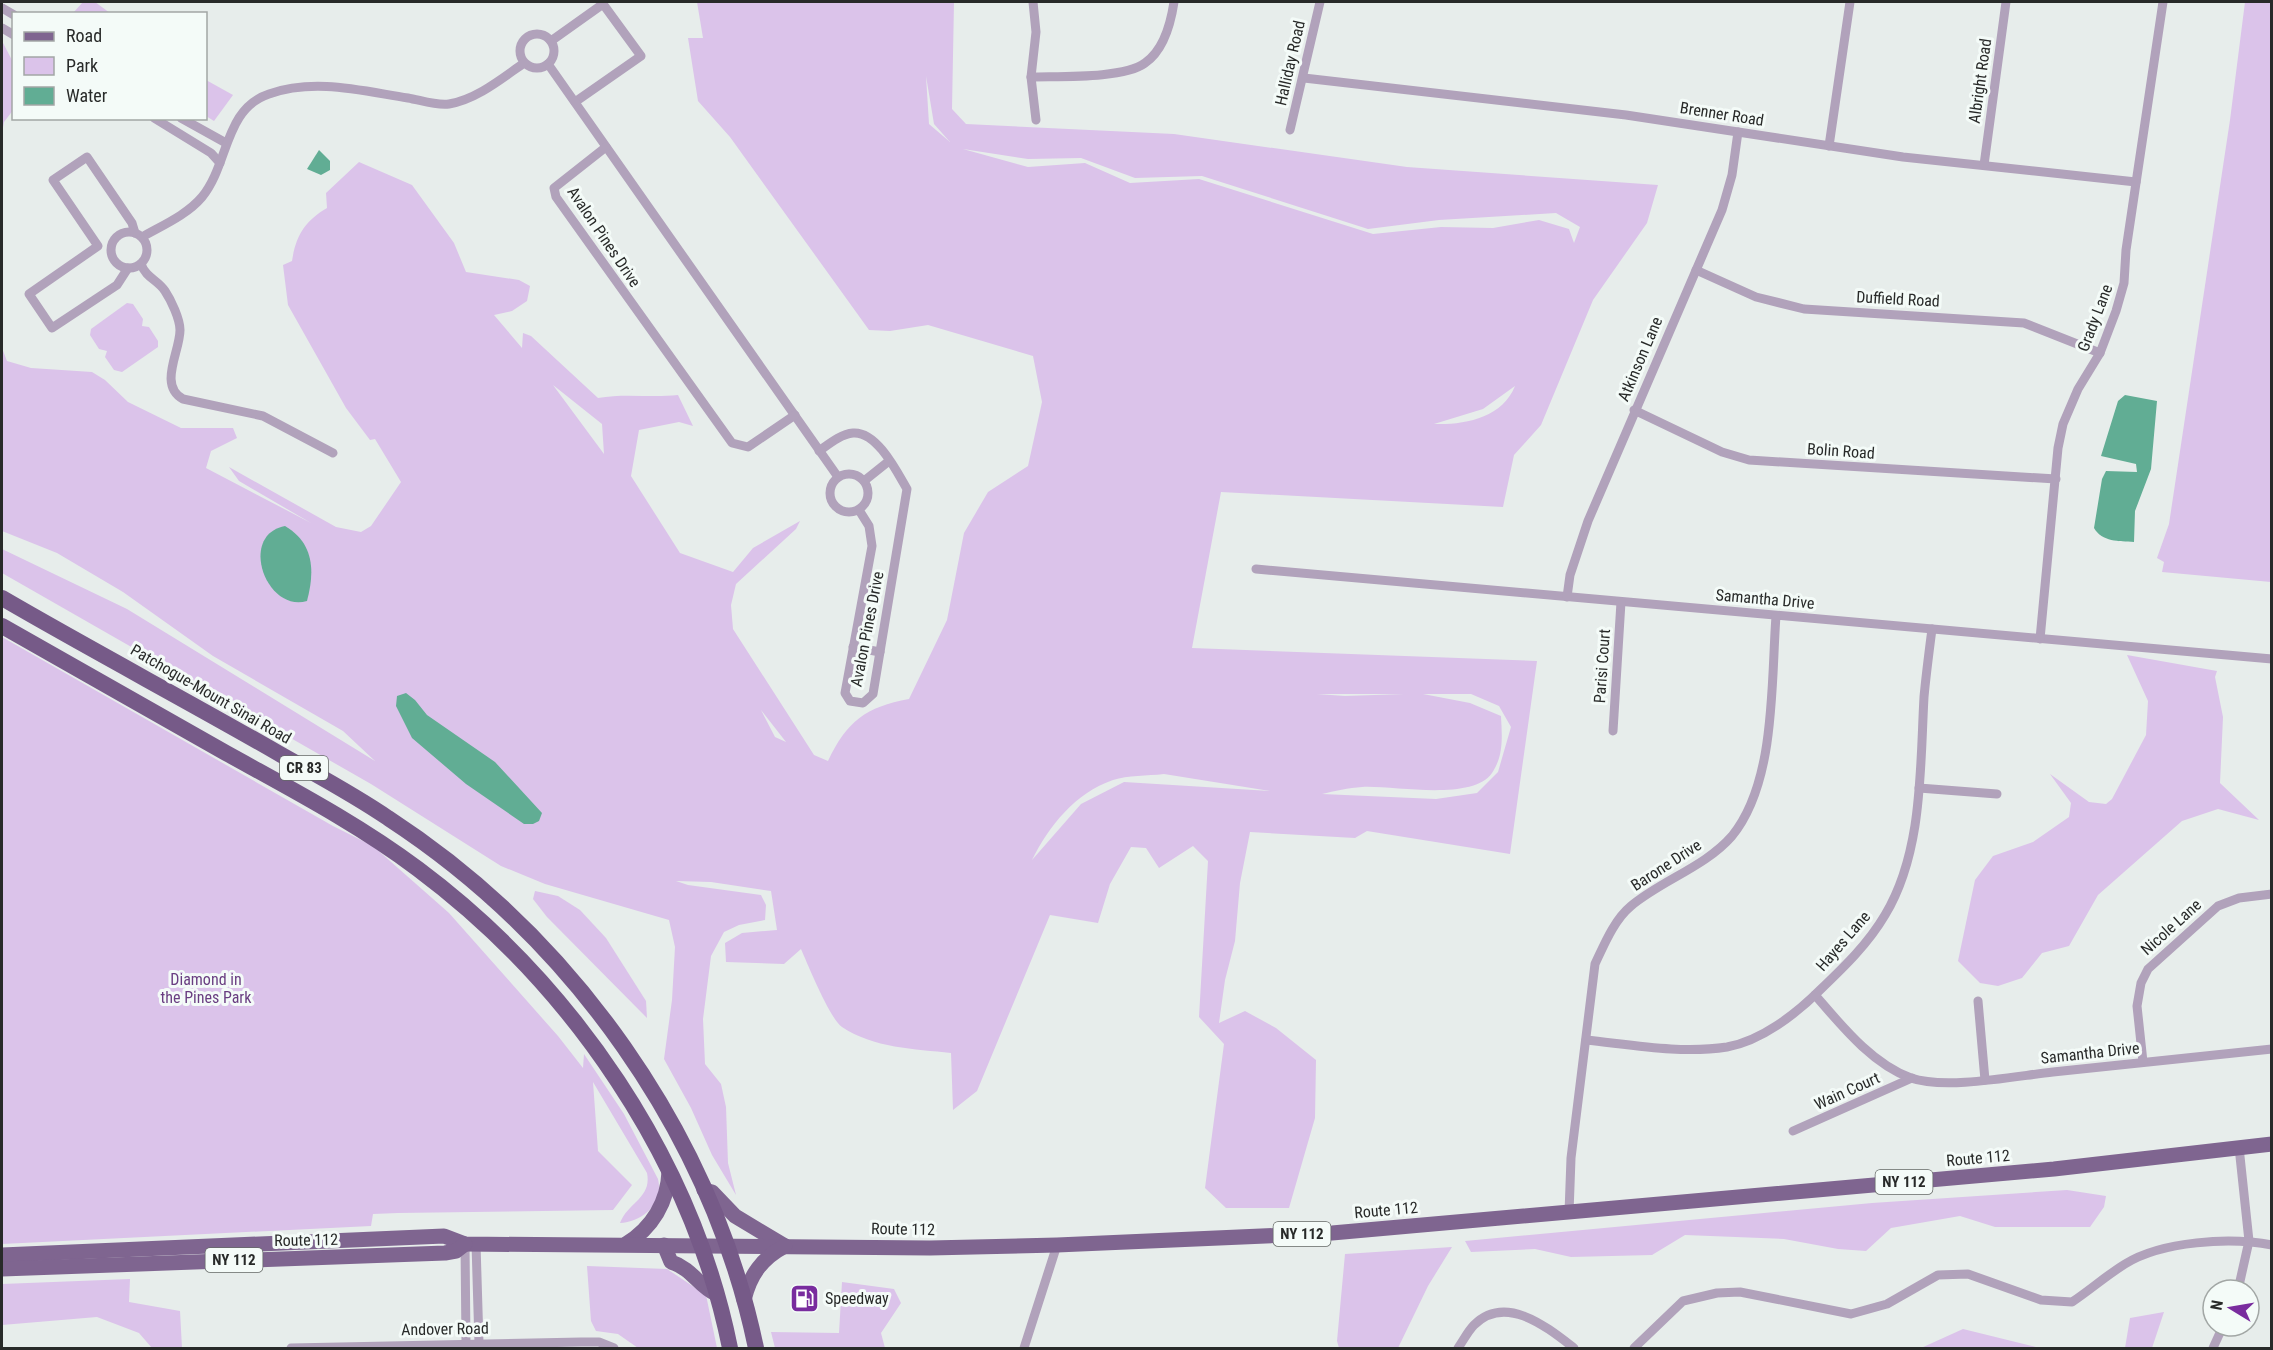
<svg xmlns="http://www.w3.org/2000/svg" width="2273" height="1350" font-family="'Roboto Condensed',sans-serif">
<style>
.green{fill:#dbc3ea;fill-rule:evenodd}
.water{fill:#61ad94}
.lines{fill:none;stroke-linecap:round;stroke-linejoin:round}
.minor{stroke:#b1a2bb;stroke-width:9}
.primary{stroke:#7f6590;stroke-width:15}
.trunk{stroke:#765a88;stroke-width:16}
.labels{text-anchor:middle;dominant-baseline:central;stroke-width:6;stroke-linejoin:round;paint-order:stroke}
.shield{fill:#f4fbf8;stroke:#656967;stroke-width:1.5}
.shield-label{font-size:15px;font-weight:bold;fill:#282a29}
.street-label{font-size:16px;fill:#282a29;stroke:#f4fbf8}
.park-label{font-size:16px;fill:#693d81;stroke:#f4fbf8}
.poi-label{font-size:16px;fill:#282a29;stroke:#f4fbf8;text-anchor:start}
</style>
<rect width="100%" height="100%" fill="#e7edeb"/>
<g class="green">
<path d="M83 2H95L110 13H73Z"/>
<path d="M697 2H954L952 109 966 124 1174 134 1407 167 1658 185 1647 223 1593 300 1541 425 1514 455 1503 507 1221 492 1192 648 1537 661 1510 854 1367 831 1355 838 1250 832 1240 883 1235 941 1225 980 1219 1023 1245 1011 1276 1028 1316 1060 1315 1118 1289 1208H1226L1205 1188 1224 1044 1199 1017 1208 861 1193 846 1159 868 1146 848 1131 847 1110 884 1098 923 1050 915 977 1091 953 1110 951 1053C915 1049 873 1048 842 1027 830 1019 808 965 801 949L784 964 726 962 725 943 742 933 777 930 771 891 711 882 676 881 688 885 761 895 766 905 765 920 739 925 724 932 711 956 703 1019 705 1064 721 1084 726 1107 728 1163 736 1195 712 1155 691 1108 664 1059 672 1000 675 947 669 920 545 884 501 866 371 784 2 573V549L127 609 375 761 343 731 213 656 123 592 57 553 2 531V348L7 361 31 368 92 372 105 380 128 402 181 428H233L237 438 211 451 206 468 311 523 239 481 229 467 336 527 361 532 371 526 401 482 375 439 370 440 346 408 288 305 283 265 292 261C296 235 305 221 327 208L326 193 359 162 412 185 454 243 466 272 519 280 530 286 527 301 512 311 494 315 522 348 523 333 531 336 598 398C625 393 650 398 678 395L693 426 679 422 639 430 631 476 680 553 733 572 753 548 800 521 796 529 736 584 731 605 733 629 814 755 828 761C847 721 866 707 909 699L947 620 964 533 988 492 1028 466 1042 402 1033 356 928 325 890 331 869 330 730 137 698 101 688 38H703ZM926 76 934 124 950 142 929 124ZM963 149 1028 159 1081 158 1135 178 1202 176 1368 229 1439 220 1556 213 1580 227 1574 243 1569 229 1539 220 1493 228 1441 227 1373 234 1199 179 1130 183 1085 163 1028 167ZM553 385 602 424 604 454ZM1515 386C1502 418 1465 425 1434 424L1483 409ZM1317 694H1404L1345 696ZM1423 694H1471L1499 706 1511 727 1498 772 1477 793 1436 799 1322 794C1334 791 1349 788 1362 787 1392 785 1472 802 1492 773 1504 755 1502 736 1501 716L1470 703ZM761 710 786 742 775 737ZM1164 774 1270 791 1124 782 1081 804 1032 860C1049 826 1075 793 1113 780 1128 775 1147 776 1164 774Z"/>
<path d="M2245 2H2272L2271 582 2162 572 2164 562 2157 558 2169 524 2230 120Z"/>
<path d="M2 41 13 62 14 109 4 122 2 133Z"/>
<path d="M206 80 233 95 214 121 206 116Z"/>
<path d="M127 303 133 304 143 319 142 326 149 327 158 341V347L122 372 114 370 105 357 107 351 99 349 90 335 91 329Z"/>
<path d="M2 637 333 826 373 846 449 913 558 1036 583 1068 584 1054 624 1114 658 1179C664 1203 643 1222 620 1223 628 1202 652 1198 647 1173L593 1082 598 1151 632 1185 613 1210 398 1213 373 1214 371 1226 2 1244Z"/>
<path d="M2127 655 2217 671 2215 677 2223 717 2220 783 2259 820 2218 809 2182 821 2098 895 2069 946 2042 953 2022 978 1998 986 1980 983 1958 961 1975 880 1993 856 2033 842 2069 817 2071 803 2050 774 2089 802 2106 804 2112 799 2146 735 2148 701Z"/>
<path d="M535 891 558 896 580 910 606 938 646 1001 647 1018 547 917 533 899Z"/>
<path d="M2067 1190 2106 1196 2104 1207 2090 1227H1995L1960 1216 1891 1228 1866 1251 1838 1249 1784 1239 1685 1235 1652 1255 1571 1257 1535 1249 1471 1252 1465 1241 1872 1203Z"/>
<path d="M1452 1247 1428 1286 1398 1348H1339L1337 1341 1345 1254Z"/>
<path d="M587 1266 667 1269 706 1295 717 1348H638L618 1334 596 1331 591 1321Z"/>
<path d="M130 1279 129 1302 180 1311 182 1348H152L139 1333 97 1317 2 1325V1284Z"/>
<path d="M842 1282 894 1289 901 1303 881 1333 885 1348H775L771 1332 839 1333Z"/>
<path d="M2164 1312 2152 1348H2125L2130 1318Z"/>
<path d="M1963 1329 2040 1348H1921Z"/>
</g>
<g class="water">
<path d="M319 150 330 161V170L321 175 307 169Z"/>
<path d="M2125 395 2157 401 2151 469 2135 511 2134 542C2119 541 2102 542 2094 528L2102 479 2106 471 2137 472 2136 464 2101 456 2118 401Z"/>
<path d="M285 526C314 543 315 571 307 601 266 613 238 535 285 526Z"/>
<path d="M406 693 415 700 427 715 495 762 542 813 539 821 533 824H524L466 784 412 738 396 706 397 696Z"/>
</g>
<g class="lines">
<g class="minor">
<path d="M1033 2 1036 32 1031 77 1036 120"/>
<path d="M2 8 14 15"/>
<path d="M2 28 14 35"/>
<circle cx="537" cy="51" r="17"/>
<path d="M551 41 603 4 641 56 575 102"/>
<path d="M548 64 838 477"/>
<path d="M1031 77C1059 76 1123 79 1145 63 1164 50 1171 22 1174 2"/>
<path d="M1304 78 1626 115 1903 157 2136 182"/>
<path d="M154 118 211 153 220 163"/>
<path d="M181 118 226 143"/>
<path d="M1290 130 1320 2"/>
<path d="M1829 146 1850 2"/>
<path d="M606 147 554 188 556 197 732 443 748 447 795 415"/>
<path d="M1984 165 2006 2"/>
<circle cx="129" cy="250" r="18"/>
<path d="M142 237C161 226 187 215 202 197 229 164 224 109 269 94 315 78 362 91 408 98 420 100 437 106 449 104 477 99 501 79 524 63"/>
<path d="M141 264C146 278 158 280 165 291 171 300 180 319 180 330 180 352 158 385 183 399L263 416 333 453"/>
<path d="M128 268 117 285 52 328 29 294 98 246 53 180 87 157 132 223 135 233"/>
<path d="M1696 270 1756 297 1804 309 2024 323 2100 353"/>
<path d="M1634 410 1722 452 1749 460 2056 479"/>
<path d="M819 451C829 444 841 434 853 433 877 431 897 472 907 489L873 694 863 703 850 701 845 693 872 546 869 526 859 510"/>
<circle cx="849" cy="493" r="19"/>
<path d="M864 481 889 461"/>
<path d="M1256 569 2272 659"/>
<path d="M1567 597 1570 575 1588 521 1722 210 1732 175 1738 132"/>
<path d="M2040 639 2058 448 2063 424 2078 389 2100 353 2116 311 2124 283 2126 250 2163 2"/>
<path d="M853 647 880 652"/>
<path d="M1613 731 1621 602"/>
<path d="M1919 788 1997 794"/>
<path d="M1815 995C1841 1025 1872 1064 1911 1078 1946 1090 2016 1076 2053 1072 2126 1064 2199 1056 2272 1049"/>
<path d="M1978 1001 1985 1080"/>
<path d="M1586 1040C1633 1045 1681 1054 1727 1047 1761 1041 1796 1014 1820 990 1844 967 1868 944 1885 915 1923 852 1920 768 1924 697 1926 675 1929 652 1932 629"/>
<path d="M2143 1062 2137 1006 2141 983 2148 969 2218 906 2239 898 2272 894"/>
<path d="M1793 1131 1912 1078"/>
<path d="M1569 1213 1571 1158 1595 964C1604 945 1614 920 1631 906 1662 880 1705 867 1732 836 1776 782 1771 683 1776 616"/>
<path d="M465 1244 466 1343"/>
<path d="M476 1244 479 1343"/>
<path d="M2238 1290 2249 1241 2239 1147"/>
<path d="M291 1348 581 1342H599L614 1348"/>
<path d="M1024 1348 1057 1245"/>
<path d="M1458 1348C1463 1341 1468 1331 1474 1325 1506 1293 1548 1328 1574 1348"/>
<path d="M1634 1348 1683 1301 1717 1293 1740 1292 1851 1314 1887 1304 1938 1275 1968 1274 2041 1300 2072 1302C2090 1290 2107 1275 2125 1264 2162 1241 2230 1237 2272 1245"/>
<path d="M2213 1348 2223 1326"/>
</g>
<g class="primary">
<path d="M704 1190 712 1192 735 1216 785 1246"/>
<path d="M626 1244C652 1228 668 1202 669 1171"/>
<path d="M664 1245 671 1262C693 1269 698 1286 716 1294"/>
<path d="M2 1255 444 1236 465 1244 930 1248 1057 1245 1332 1233 2054 1169 2272 1144"/>
<path d="M2 1269 445 1253 456 1251 465 1244"/>
<path d="M744 1300C750 1275 762 1258 785 1246"/>
</g>
<g class="trunk">
<path d="M2 598C93 651 186 700 278 753 315 774 353 794 388 818 572 938 711 1133 756 1348"/>
<path d="M2 626C77 668 151 711 226 753 291 789 358 824 418 869 572 984 692 1159 730 1348"/>
</g>
</g>
<defs>
<symbol id="fuel-square" viewBox="-11 -11 22 22"><rect x="-9" y="-9" width="18" height="18" rx="4" fill="#792c9e" stroke="#f4fbf8"/><path d="M-5.5-6h7V0h2V4h1.3V-2.5L3-4.5l.8-.8L6-3V5H2.5V1h-1V6h-7ZM-4.2-4.7v3.2H.2V-4.7Z" fill="#fff"/></symbol>
</defs>
<g fill-rule="evenodd">
<use href="#fuel-square" x="788" y="1282" width="33" height="33"/>
</g>
<g class="labels">
<g class="shield">
<rect x="280" y="756" width="48" height="24" rx="4.5"/>
<rect x="1875.5" y="1170" width="57" height="24" rx="4.5"/>
<rect x="1273.5" y="1222" width="57" height="24" rx="4.5"/>
<rect x="205.5" y="1248" width="57" height="24" rx="4.5"/>
</g>
<g class="shield-label">
<text x="304" y="768">CR 83</text>
<text x="1904" y="1182">NY 112</text>
<text x="1302" y="1234">NY 112</text>
<text x="234" y="1260">NY 112</text>
</g>
<g class="street-label">
<text transform="translate(1290 63) rotate(-77)">Halliday Road</text>
<text transform="translate(1980 81) rotate(-82)">Albright Road</text>
<text transform="translate(1722 114) rotate(9)">Brenner Road</text>
<text transform="translate(604 237) rotate(56)">Avalon Pines Drive</text>
<text transform="translate(1898 299) rotate(3)">Duffield Road</text>
<text transform="translate(2095 318) rotate(-69)">Grady Lane</text>
<text transform="translate(1640 359) rotate(-67)">Atkinson Lane</text>
<text transform="translate(1841 451) rotate(4)">Bolin Road</text>
<text transform="translate(1765 599) rotate(5)">Samantha Drive</text>
<text transform="translate(867 629) rotate(-79)">Avalon Pines Drive</text>
<text transform="translate(1602 666) rotate(-86)">Parisi Court</text>
<text transform="translate(211 694) rotate(30)">Patchogue-Mount Sinai Road</text>
<text transform="translate(1666 865) rotate(-33)">Barone Drive</text>
<text transform="translate(2171 927) rotate(-42)">Nicole Lane</text>
<text transform="translate(1843 941) rotate(-49)">Hayes Lane</text>
<text transform="translate(2090 1053) rotate(-6)">Samantha Drive</text>
<text transform="translate(1847 1091) rotate(-24)">Wain Court</text>
<text transform="translate(1978 1158) rotate(-5)">Route 112</text>
<text transform="translate(1386 1210) rotate(-5)">Route 112</text>
<text transform="translate(903 1229) rotate(1)">Route 112</text>
<text transform="translate(306 1240) rotate(-1)">Route 112</text>
<text transform="translate(445 1329) rotate(-1)">Andover Road</text>
</g>
<g class="park-label">
<text x="206" y="979">Diamond in<tspan x="206" dy="18">the Pines Park</tspan></text>
</g>
<g class="poi-label">
<text x="825" y="1298">Speedway</text>
</g>
</g>
<rect width="2273" height="1350" fill="none" stroke="#282a29" stroke-width="6"/>
<rect x="12" y="12" width="195" height="108" fill="#f4fbf8" stroke="#a2a7a5" stroke-width="1.5"/>
<rect x="24" y="32" width="30" height="9" fill="#7f6590" stroke="#a2a7a5" stroke-width="1.5"/>
<text x="66" y="42" font-size="18" fill="#282a29">Road</text>
<rect x="24" y="57" width="30" height="18" fill="#dbc3ea" stroke="#a2a7a5" stroke-width="1.5"/>
<text x="66" y="72" font-size="18" fill="#282a29">Park</text>
<rect x="24" y="87" width="30" height="18" fill="#61ad94" stroke="#a2a7a5" stroke-width="1.5"/>
<text x="66" y="102" font-size="18" fill="#282a29">Water</text>
<g transform="translate(2231 1308) rotate(281)"><circle r="28" fill="#f4fbf8" stroke="#a2a7a5" stroke-width="1.5"/>
<path d="M0-4.5L10 22L0 15L-10 22Z" fill="#792c9e"/>
<text y="-9" font-size="16" font-weight="bold" text-anchor="middle" fill="#282a29">N</text>
</g>
</svg>
